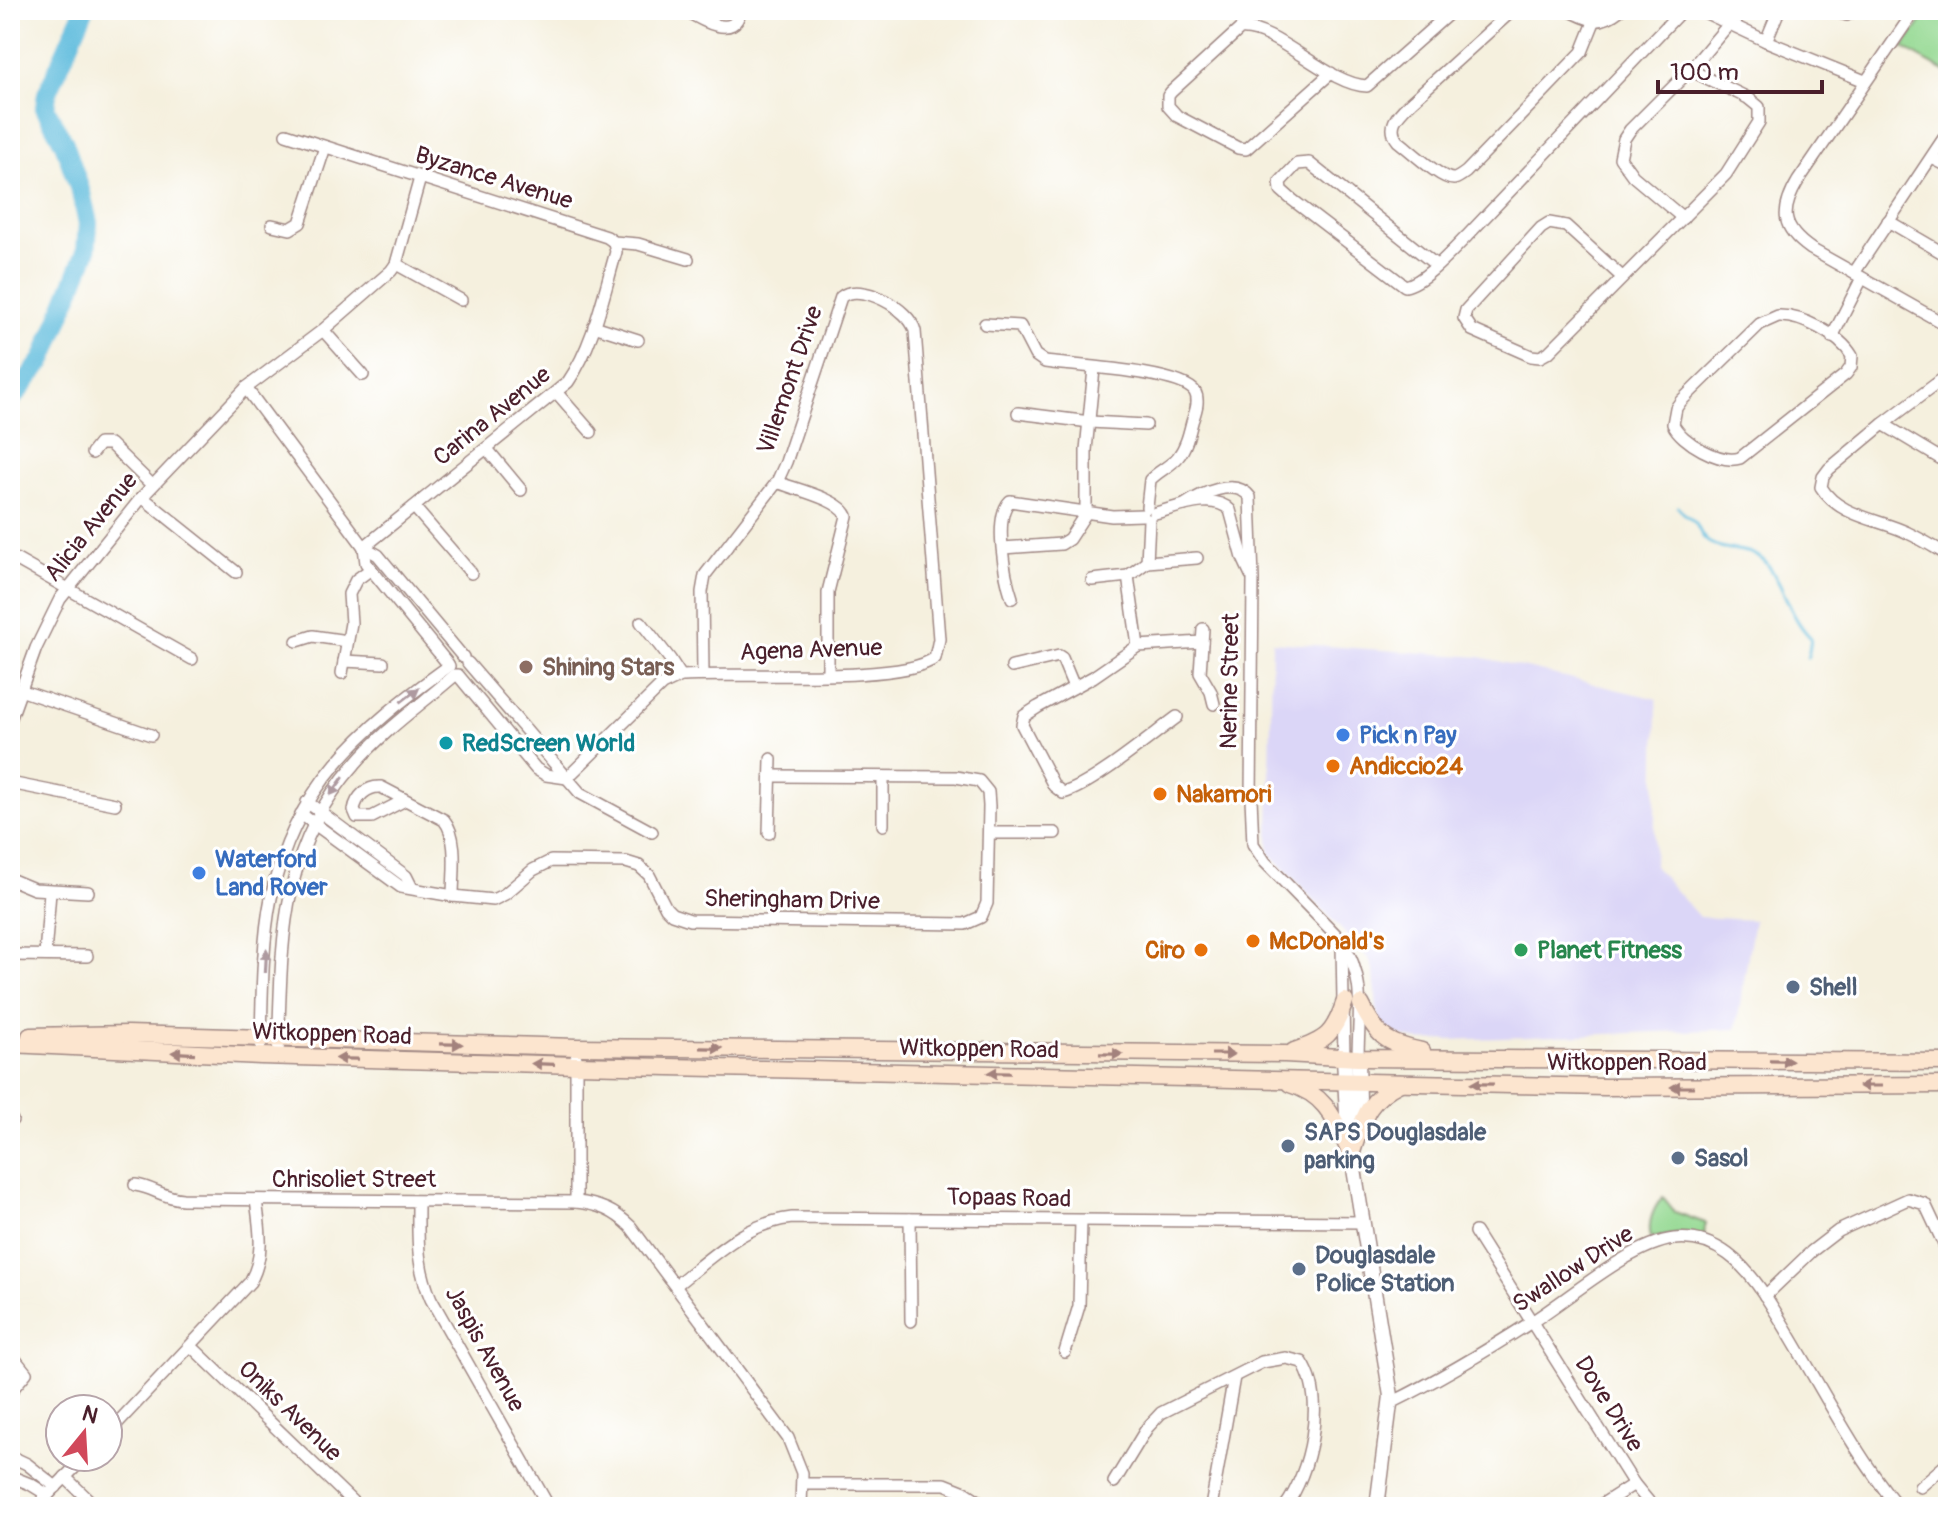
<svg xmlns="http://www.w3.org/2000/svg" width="1958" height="1517" font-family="Pangolin,sans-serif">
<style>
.built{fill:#dbd6f7}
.green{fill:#94d992;stroke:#6f7c5e;stroke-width:2}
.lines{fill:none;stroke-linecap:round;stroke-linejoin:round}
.stream{stroke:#5fbcdd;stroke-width:3}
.river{stroke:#5fbcdd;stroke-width:20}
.minor-casing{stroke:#a08884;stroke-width:14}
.tertiary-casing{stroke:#a08884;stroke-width:17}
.secondary-casing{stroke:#a08884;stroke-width:19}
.minor{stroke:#fff;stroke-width:11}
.tertiary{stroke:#fff;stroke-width:14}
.secondary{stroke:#fce5cf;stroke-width:16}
.oneway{fill:#ae9aa0}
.oneway2{fill:#a3827d}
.education-dot{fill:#8d6e63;stroke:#fff;stroke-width:3}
.shop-dot{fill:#3f7fe0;stroke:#fff;stroke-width:3}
.culture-dot{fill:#0f9aa8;stroke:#fff;stroke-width:3}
.food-dot{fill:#e8710a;stroke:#fff;stroke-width:3}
.leisure-dot{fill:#2e9e5b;stroke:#fff;stroke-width:3}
.service-dot{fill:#5c6f8a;stroke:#fff;stroke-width:3}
.labels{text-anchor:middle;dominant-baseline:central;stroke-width:6;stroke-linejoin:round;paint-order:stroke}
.street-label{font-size:24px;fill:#4a1f2b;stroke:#fff}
.education-label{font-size:24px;font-weight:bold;fill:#785e54;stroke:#fff;text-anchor:start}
.shop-label{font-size:24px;font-weight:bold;fill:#366cbe;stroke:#fff;text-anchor:start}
.culture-label{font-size:24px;font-weight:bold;fill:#0d838f;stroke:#fff;text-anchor:start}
.food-label{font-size:24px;font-weight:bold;fill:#c56008;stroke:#fff;text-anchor:start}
.leisure-label{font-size:24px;font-weight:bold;fill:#27864d;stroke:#fff;text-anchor:start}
.service-label{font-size:24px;font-weight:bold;fill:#4e5e75;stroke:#fff;text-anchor:start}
</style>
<rect width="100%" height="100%" fill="#fff"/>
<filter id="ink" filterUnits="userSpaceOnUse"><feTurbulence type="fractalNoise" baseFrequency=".0125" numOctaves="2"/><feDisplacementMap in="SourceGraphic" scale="16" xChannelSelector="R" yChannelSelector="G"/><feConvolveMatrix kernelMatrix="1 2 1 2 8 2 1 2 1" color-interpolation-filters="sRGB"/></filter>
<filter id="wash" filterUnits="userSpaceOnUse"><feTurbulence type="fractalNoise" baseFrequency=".006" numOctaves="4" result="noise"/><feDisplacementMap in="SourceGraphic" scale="32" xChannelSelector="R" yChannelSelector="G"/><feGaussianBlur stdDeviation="1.8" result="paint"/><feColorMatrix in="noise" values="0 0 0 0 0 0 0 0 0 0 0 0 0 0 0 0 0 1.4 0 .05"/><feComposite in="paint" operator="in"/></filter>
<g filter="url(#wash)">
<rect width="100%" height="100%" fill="#f5f0de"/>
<path class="built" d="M1272 642 1480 657 1657 699 1654 866 1699 917 1754 920 1736 1029 1421 1041 1384 1031 1378 1023 1374 972 1369 959 1269 852Z"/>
<g class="green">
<path d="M1929 10H1948V73L1903 48Z"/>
<path d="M1663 1197 1675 1212 1705 1223 1704 1237 1679 1234 1651 1238C1647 1223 1653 1208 1663 1197Z"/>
</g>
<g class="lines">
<path class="stream" d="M1678 507C1683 514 1692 519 1696 524 1700 531 1702 539 1710 543 1729 554 1751 545 1767 564 1785 586 1789 617 1811 638L1808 658"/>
<path class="river" d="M10 401 43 360 86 252 88 223 81 193 64 143 45 108 47 94 84 10"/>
</g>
</g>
<g filter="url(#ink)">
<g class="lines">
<defs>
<g id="minor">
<path d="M685 10C701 20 736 41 740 10"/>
<path d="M1513 10 1411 102C1400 113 1385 125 1398 141 1409 149 1441 180 1454 179 1458 178 1462 175 1466 172L1582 52 1594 22"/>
<path d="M1568 10C1591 20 1598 27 1620 10"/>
<path d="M1700 10 1766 41 1865 81"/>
<path d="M1828 10 1847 15 1856 10"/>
<path d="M1915 10 1798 181C1780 211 1781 228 1811 249L1948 326"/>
<path d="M1766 41 1779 10"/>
<path d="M1331 73 1246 149 1238 148 1177 116 1168 106V96L1171 92 1240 29C1275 25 1328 85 1367 86L1453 10"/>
<path d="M286 134 607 237 614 242 638 244 688 259"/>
<path d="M1932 158 1948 166"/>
<path d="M1683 218 1633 176 1620 158 1624 139 1630 130 1690 70 1729 24"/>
<path d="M1888 221 1948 256"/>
<path d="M272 225 290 229 300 223 325 147"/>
<path d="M396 264 461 300"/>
<path d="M1436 265 1309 163 1297 164 1280 182 1281 190 1290 198 1405 286C1424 283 1453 250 1467 236L1682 10"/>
<path d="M1854 273 1948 132"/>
<path d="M1622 277 1566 226 1549 223 1541 228 1466 310 1464 318 1472 330 1531 356 1540 357 1549 352 1726 174 1759 122V107L1748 98 1690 70"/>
<path d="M1778 316C1801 315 1840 335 1852 356L1851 367 1846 374 1740 458C1720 464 1681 442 1673 424L1676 408 1681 401 1760 324Z"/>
<path d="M985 324 1020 326 1035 355 1045 362C1073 366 1181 371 1195 392 1200 401 1195 413 1192 422 1189 434 1186 447 1178 457 1171 466 1158 471 1150 480L1147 507"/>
<path d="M594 326 638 340"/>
<path d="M323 330 363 375"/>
<path d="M1832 337 1862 278"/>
<path d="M246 388 364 547 378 555 463 657"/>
<path d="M557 393 591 432"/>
<path d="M1018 413 1090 422 1146 425"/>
<path d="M1883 424 1948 463"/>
<path d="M487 449 521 490"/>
<path d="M92 453 99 444H110L152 485"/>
<path d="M777 482C794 489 840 499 847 516L828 592V674"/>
<path d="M142 497 236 572"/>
<path d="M1184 505C1201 494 1235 477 1250 497L1253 579 1251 798 1253 844 1265 862 1342 941C1367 982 1358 1013 1358 1058"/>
<path d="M414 507 471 573"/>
<path d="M1155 513C1176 508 1213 492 1230 510L1243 558 1251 575"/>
<path d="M364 547 568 382C594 344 603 296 616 252L614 242"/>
<path d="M364 547 366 563 448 664"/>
<path d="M1003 548 1061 544 1069 539 1086 513V450L1094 369"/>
<path d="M1946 554C1934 547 1921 539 1908 533 1880 519 1839 517 1821 487L1823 477 1829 469 1883 424 1948 375"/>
<path d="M10 556 192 659"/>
<path d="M1147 562 1149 520"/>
<path d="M1128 576 1138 646"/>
<path d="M1092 580 1128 576 1147 562 1197 558"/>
<path d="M1012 598C1005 577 993 517 1010 501L1112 516 1143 515"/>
<path d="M641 622 670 659 681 676"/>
<path d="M1203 629 1200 673 1211 692 1214 704"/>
<path d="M297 641 313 636 347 641"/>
<path d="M344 661 383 663"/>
<path d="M468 663 580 793 652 832"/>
<path d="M1012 667 1059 656 1062 658 1074 687"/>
<path d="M342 673 351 623 349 594 356 580 371 569"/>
<path d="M458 675 536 769 546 775 567 778"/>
<path d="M20 690 151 735"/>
<path d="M1177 717C1151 736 1091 786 1063 793L1054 786 1022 725 1024 716 1038 707 1093 677 1138 646 1202 642"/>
<path d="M10 720 36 648 60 599 142 497 246 388 323 330 391 271 396 264 420 178"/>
<path d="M567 778 662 685 681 676C731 672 902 684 935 658L939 639 915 331C910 309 860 281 841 297L786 462 777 482 705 575 702 592 703 674"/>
<path d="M10 783 115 804"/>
<path d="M405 800 372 817H357L354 810C356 797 367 786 381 787L444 820C459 838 453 874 453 896"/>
<path d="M307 802 406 876 412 888"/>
<path d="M301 814 401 887 453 896 493 900 505 894 533 870 551 861 626 862 639 866 649 875 666 908 672 914 690 920 965 924 981 917 987 903 989 806 988 792 979 781 956 777 771 776"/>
<path d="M883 825V778"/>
<path d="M769 833 771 759"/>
<path d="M989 833H1055"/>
<path d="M10 879 34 889 88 892"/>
<path d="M1342 945 1344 1058"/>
<path d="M10 955 87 956"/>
<path d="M45 955 50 892"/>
<path d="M261 1044C262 999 262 942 271 898 294 787 361 729 449 666"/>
<path d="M278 1057C282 948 277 851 355 764 384 730 422 704 455 675"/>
<path d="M576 1058V1202"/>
<path d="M10 1120H12"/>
<path d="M135 1185C153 1187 163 1198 183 1199L576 1202C599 1204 615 1211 631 1227L788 1438 802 1473 801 1507"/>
<path d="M418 1202C418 1238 416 1265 431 1299L549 1507"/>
<path d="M910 1219 911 1321"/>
<path d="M1475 1232 1634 1484 1653 1507"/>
<path d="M676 1285C712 1257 745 1223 792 1218L1363 1222"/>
<path d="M1765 1296 1812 1251 1838 1231 1908 1199 1925 1204 1948 1253"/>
<path d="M191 1346 358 1507"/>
<path d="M1065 1352 1079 1306 1081 1221"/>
<path d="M10 1353 26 1373 10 1392"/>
<path d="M1391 1403C1440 1379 1488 1350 1533 1321 1571 1297 1631 1244 1674 1239 1716 1234 1745 1265 1766 1297 1811 1366 1846 1443 1898 1507"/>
<path d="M108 1433 250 1282C265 1256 260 1229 256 1200"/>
<path d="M10 1456 27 1464 56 1487"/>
<path d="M10 1476 30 1484 48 1495"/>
<path d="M65 1477 96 1507"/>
<path d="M1114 1482 1147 1428 1161 1413 1262 1362 1286 1358 1302 1362C1327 1400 1310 1473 1285 1507"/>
<path d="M803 1484H945L965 1492 988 1507"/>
<path d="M1920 1487 1948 1463"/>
<path d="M36 1507 85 1457"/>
<path d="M1211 1507 1234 1377"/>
<path d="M1598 1507 1634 1484"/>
</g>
<g id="tertiary">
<path d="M1344 1058 1348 1132 1391 1396 1377 1507"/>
<path d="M1356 1129 1359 1101 1358 1058"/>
</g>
<g id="secondary">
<path d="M1361 1004C1377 1036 1386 1044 1422 1051"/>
<path d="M30 1036 128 1034 576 1047 1285 1054 1358 1058 1948 1062"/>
<path d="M10 1044 261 1056 576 1065 1604 1087 1948 1085"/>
<path d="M1294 1051C1327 1040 1334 1034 1345 1001"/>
<path d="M1290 1084C1330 1096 1335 1123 1353 1158"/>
<path d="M1352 1152C1363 1119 1367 1099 1400 1083"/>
</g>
</defs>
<use href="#minor" class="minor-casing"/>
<use href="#tertiary" class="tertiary-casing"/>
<use href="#secondary" class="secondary-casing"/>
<use href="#minor" class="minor"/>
<use href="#tertiary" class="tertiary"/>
<use href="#secondary" class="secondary"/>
</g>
<defs><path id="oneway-solid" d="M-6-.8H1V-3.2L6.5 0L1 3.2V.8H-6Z" transform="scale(2)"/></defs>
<g class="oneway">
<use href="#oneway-solid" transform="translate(410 695) rotate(-37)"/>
<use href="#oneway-solid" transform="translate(337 786) rotate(126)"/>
<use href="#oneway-solid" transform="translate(266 961) rotate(-87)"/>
</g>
<g class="oneway2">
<use href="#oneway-solid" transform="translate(451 1044) rotate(1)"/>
<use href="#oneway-solid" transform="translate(711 1048) rotate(1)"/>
<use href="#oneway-solid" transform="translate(183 1053) rotate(-177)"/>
<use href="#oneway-solid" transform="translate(1111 1054) rotate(1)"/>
<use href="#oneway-solid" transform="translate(1223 1054)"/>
<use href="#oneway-solid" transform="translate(347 1059) rotate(-179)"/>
<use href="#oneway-solid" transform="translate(1781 1061) rotate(1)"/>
<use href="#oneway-solid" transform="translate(543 1064) rotate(-178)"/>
<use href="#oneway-solid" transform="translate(999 1073) rotate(-179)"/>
<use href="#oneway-solid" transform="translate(1482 1084) rotate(-179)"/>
<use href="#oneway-solid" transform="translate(1870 1086) rotate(180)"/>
<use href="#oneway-solid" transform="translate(1682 1087) rotate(180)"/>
</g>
</g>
<circle class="education-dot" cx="526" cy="667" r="8"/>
<g class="shop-dot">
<circle cx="1343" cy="735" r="8"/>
<circle cx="199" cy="873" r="8"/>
</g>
<circle class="culture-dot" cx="446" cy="743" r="8"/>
<g class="food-dot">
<circle cx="1333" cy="766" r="8"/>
<circle cx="1160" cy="794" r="8"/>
<circle cx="1253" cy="941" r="8"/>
<circle cx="1201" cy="950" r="8"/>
</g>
<circle class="leisure-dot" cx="1521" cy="950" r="8"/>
<g class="service-dot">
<circle cx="1793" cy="987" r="8"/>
<circle cx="1288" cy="1146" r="8"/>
<circle cx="1678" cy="1158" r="8"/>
<circle cx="1299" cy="1269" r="8"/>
</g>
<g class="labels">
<g class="street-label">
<text transform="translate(494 178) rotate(17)">Byzance Avenue</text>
<text transform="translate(790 380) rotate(-71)">Villemont Drive</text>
<text transform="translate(492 416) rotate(-39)">Carina Avenue</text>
<text transform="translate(91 527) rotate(-51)">Alicia Avenue</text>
<text transform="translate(811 650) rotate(-2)">Agena Avenue</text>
<text transform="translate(1230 681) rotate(-89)">Nerine Street</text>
<text transform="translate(792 900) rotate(1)">Sheringham Drive</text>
<text transform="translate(332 1034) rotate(2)">Witkoppen Road</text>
<text transform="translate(979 1049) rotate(1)">Witkoppen Road</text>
<text x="1627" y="1062">Witkoppen Road</text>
<text x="354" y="1179">Chrisoliet Street</text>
<text transform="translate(1009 1198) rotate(1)">Topaas Road</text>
<text transform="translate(1573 1269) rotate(-33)">Swallow Drive</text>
<text transform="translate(485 1349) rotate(61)">Jaspis Avenue</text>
<text transform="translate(1609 1404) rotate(58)">Dove Drive</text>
<text transform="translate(290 1411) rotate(44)">Oniks Avenue</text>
</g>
<g class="education-label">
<text x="542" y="667">Shining Stars</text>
</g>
<g class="shop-label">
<text x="1359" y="735">Pick n Pay</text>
<text x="215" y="859">Waterford<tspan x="215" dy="28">Land Rover</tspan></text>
</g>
<g class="culture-label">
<text x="462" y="743">RedScreen World</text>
</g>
<g class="food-label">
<text x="1349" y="766">Andiccio24</text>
<text x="1176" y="794">Nakamori</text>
<text x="1269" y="941">McDonald's</text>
<text x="1185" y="950" text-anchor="end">Ciro</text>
</g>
<g class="leisure-label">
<text x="1537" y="950">Planet Fitness</text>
</g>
<g class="service-label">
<text x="1809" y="987">Shell</text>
<text x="1304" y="1132">SAPS Douglasdale<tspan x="1304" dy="28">parking</tspan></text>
<text x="1694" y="1158">Sasol</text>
<text x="1315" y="1255">Douglasdale<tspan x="1315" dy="28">Police Station</tspan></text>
</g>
</g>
<rect width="1958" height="1517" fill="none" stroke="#fff" stroke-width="40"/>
<g transform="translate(84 1433) rotate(18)"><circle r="38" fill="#ffffff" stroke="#b7a5aa" stroke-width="2"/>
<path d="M0-6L14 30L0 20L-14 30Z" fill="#d1495b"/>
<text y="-12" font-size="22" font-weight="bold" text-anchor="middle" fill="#4a1f2b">N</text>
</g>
<path d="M1658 80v12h164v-12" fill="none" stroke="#4a1f2b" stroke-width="4"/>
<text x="1670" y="80" font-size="24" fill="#4a1f2b" stroke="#ffffff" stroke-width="6" paint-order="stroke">100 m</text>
</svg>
